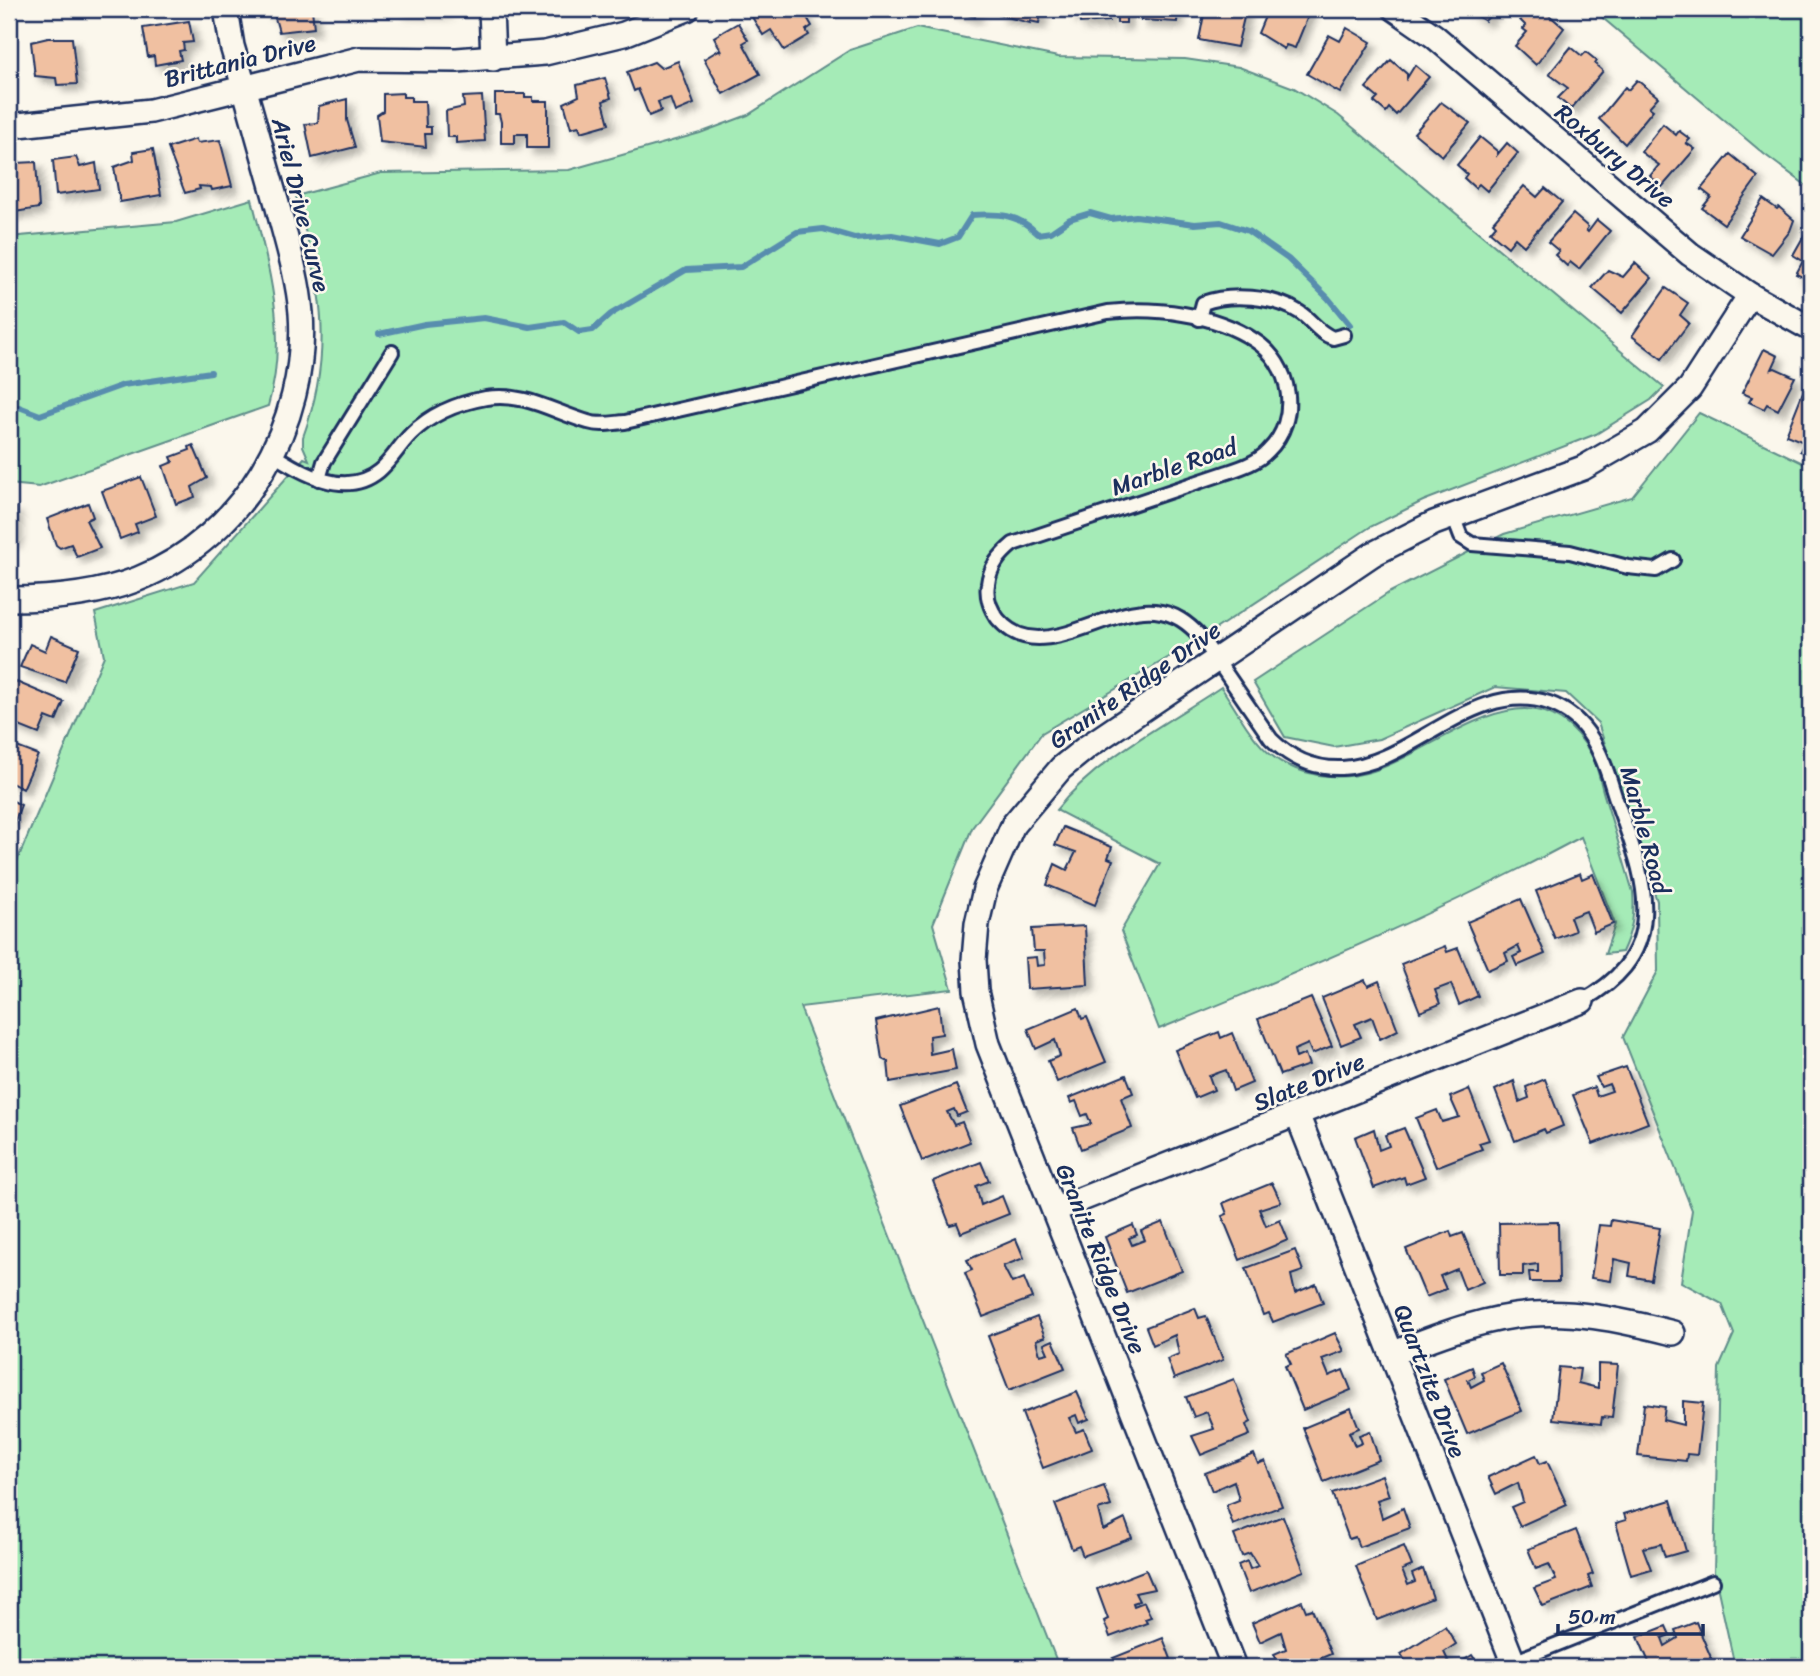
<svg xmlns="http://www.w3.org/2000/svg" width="1820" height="1676" font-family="Sriracha,sans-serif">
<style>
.green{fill:#a5ebb7;stroke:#608d8a;stroke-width:2}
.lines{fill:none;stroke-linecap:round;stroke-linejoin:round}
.stream{stroke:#598dae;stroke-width:6}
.building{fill:#f0c0a1;stroke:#1b2f5e;stroke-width:2;filter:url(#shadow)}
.lane-casing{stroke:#1b2f5e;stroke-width:18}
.street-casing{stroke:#1b2f5e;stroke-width:28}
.lane{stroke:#fbf7ec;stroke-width:12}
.street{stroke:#fbf7ec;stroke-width:23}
.labels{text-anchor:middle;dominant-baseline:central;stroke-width:5;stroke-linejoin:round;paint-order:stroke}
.street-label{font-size:24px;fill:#1b2f5e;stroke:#fbf7ec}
</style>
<defs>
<filter id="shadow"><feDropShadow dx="6" dy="6" stdDeviation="3.5" flood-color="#0004"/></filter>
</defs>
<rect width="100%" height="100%" fill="#fbf7ec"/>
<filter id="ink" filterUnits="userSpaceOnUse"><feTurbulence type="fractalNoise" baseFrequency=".0143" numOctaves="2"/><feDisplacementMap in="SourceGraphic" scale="14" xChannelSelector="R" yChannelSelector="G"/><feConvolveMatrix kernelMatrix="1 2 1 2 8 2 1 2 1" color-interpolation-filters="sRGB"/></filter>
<g filter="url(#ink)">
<g class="green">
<path d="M1592 9H1811V189L1764 154Z"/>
<path d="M917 28 1058 57 1185 59 1239 67 1294 88 1338 115 1664 387 1651 400 1596 434 1423 501 1370 527 1211 632 1042 733 972 828 933 924 952 989 800 1007 1059 1667H9V880L104 656 95 613 194 582 304 458 309 460 303 446V437C336 347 320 285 296 196L381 173 569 170 700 133 748 115 850 50Z"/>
<path d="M252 199C269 269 289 336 268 406L39 487 9 484V237L176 222Z"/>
<path d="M1699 413 1811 467V1667H1735L1714 1572 1719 1368 1734 1334 1722 1304 1681 1282 1692 1210 1623 1037 1658 971 1657 901 1598 723 1566 693 1495 687 1379 739 1334 747 1285 737 1253 682 1390 592 1504 534 1632 497Z"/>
<path d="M1221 687C1239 713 1256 750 1285 764 1312 778 1344 780 1373 771 1443 749 1534 654 1591 754 1598 766 1600 782 1604 795 1614 827 1623 859 1633 892 1635 915 1632 931 1622 952L1605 954 1615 924 1581 837C1444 910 1303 971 1159 1029L1121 931 1160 864 1056 810C1098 758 1166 724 1221 687Z"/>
</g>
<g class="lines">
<g class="stream">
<path d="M379 334 425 324 484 318 530 327 564 322 579 332 593 330 611 314 686 270 741 267 797 232 823 229 854 238 892 235 940 244 958 237 972 215C999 213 1018 214 1038 234L1051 232 1070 219 1090 213 1111 219 1136 216 1195 224 1221 222 1248 231 1288 259 1328 298 1350 325"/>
<path d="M9 408 19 407 40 415 123 385 211 372"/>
</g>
</g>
<g class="building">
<path d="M266 9H312L314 28 279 32 273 11 266 12Z"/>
<path d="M399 9H446V12L399 11Z"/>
<path d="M762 9H802L812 26 806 30 809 35 784 50 771 30 763 35 752 17Z"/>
<path d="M946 9H977L975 17Z"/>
<path d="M1000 9H1042L1039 23 1030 21V23L999 15Z"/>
<path d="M1071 9H1109V21L1080 23 1079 16H1071Z"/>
<rect x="1117" y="9" width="9" height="14"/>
<path d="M1142 9H1178L1177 22 1141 20Z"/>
<path d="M1205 9H1246L1237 47 1199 40Z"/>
<path d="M1268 9H1311L1295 48 1286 45 1284 49 1258 33Z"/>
<path d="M1466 9H1496L1485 21Z"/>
<path d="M1530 9H1542L1564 28 1536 65 1515 46 1527 32 1523 29 1526 26 1520 20Z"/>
<path d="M189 21 193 42 183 43 184 50 179 51 181 60 155 65 154 56 148 57 143 28Z"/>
<path d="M738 23 748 40 743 43 760 74 723 94 704 59 719 50 722 52 714 37Z"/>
<path d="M1347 28 1371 42 1340 93 1307 74 1329 35 1340 41Z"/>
<path d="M48 38H72L77 84 57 85 56 78 35 76 31 42Z"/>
<path d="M1571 47 1582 56 1586 52 1597 61 1595 64 1603 71 1571 109 1558 98 1568 88 1549 74Z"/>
<path d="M1391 60 1407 74V78L1415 65 1429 77 1396 115 1389 108 1386 112 1374 102 1378 98 1366 88Z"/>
<path d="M678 61 694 104 675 112 670 98 658 102 661 111 649 116 641 96 638 89 634 91 627 72 654 62 661 68Z"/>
<path d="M605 78 611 98 603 101 609 124 581 132 579 126 571 128 564 103 579 96 577 85Z"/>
<path d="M1637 80 1658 97 1649 107 1653 110 1625 144 1599 119 1625 87 1628 90Z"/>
<path d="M403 93V97H411V101H425L426 127H431V134H425L426 147 380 142 377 115 383 111V94Z"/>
<path d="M495 94H525V97H533V101H548V148H527V134H515V143H501V122L499 114H495Z"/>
<path d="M482 96 485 141 456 143V137H447L446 111 464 107 463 97Z"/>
<path d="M347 99V120L355 147 312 158 305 124 318 123 319 106Z"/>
<path d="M1441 102 1470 123 1442 156 1414 133Z"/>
<path d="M1663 124 1676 135 1679 131 1690 139 1686 143 1695 149 1662 187 1650 176 1659 165 1641 152Z"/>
<path d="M1480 137 1497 151V155L1507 143 1518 153 1487 191 1479 184 1475 188 1464 178 1467 174 1457 165Z"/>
<path d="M196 139 197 143 220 140 232 186 212 190 211 187 199 186 200 189 185 193 168 148Z"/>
<path d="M153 149 161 195 120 202 114 167 134 160 133 152Z"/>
<path d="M1730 154 1758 177 1724 224 1702 208 1711 197 1701 189Z"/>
<path d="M76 157 80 167 96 163 99 189 56 195 53 160Z"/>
<path d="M36 162 39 208 9 213V171L16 170V163Z"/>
<path d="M1524 186 1537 197 1545 188 1562 202 1524 246 1515 238 1508 247 1490 232 1496 225 1493 222Z"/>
<path d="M1763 199 1777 209 1779 207 1794 220 1790 231 1772 254 1740 236Z"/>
<path d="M1573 214 1588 227 1586 230 1588 232 1597 220 1610 231 1579 269 1570 262 1567 266 1555 255 1559 251 1548 242Z"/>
<path d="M1811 223V281L1796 274 1803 261 1793 255Z"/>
<path d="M1635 263 1652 278 1622 313 1592 288 1608 270 1623 277Z"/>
<path d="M1666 288 1688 303 1680 315 1689 323 1662 359 1632 336Z"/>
<path d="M1764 349 1778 356 1772 369 1775 368 1795 377 1778 410 1767 404 1764 409 1749 402 1752 397 1742 393Z"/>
<path d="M1808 379 1811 381V456L1800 451 1804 442 1786 435Z"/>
<path d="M193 445 207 478 192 487 195 497 176 504 163 466 173 462 171 457 190 450 189 447Z"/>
<path d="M141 477 156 516 135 524 138 532 120 539 102 491Z"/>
<path d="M88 503 93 517 86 520 100 548 77 557 71 544 60 548 56 545 47 519Z"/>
<path d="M16 508V535L14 541H9V509Z"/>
<path d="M51 636 79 648 65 682 20 667 30 644 45 651Z"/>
<path d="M14 681 64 702 56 721 46 717 39 734 9 722 16 704 9 701Z"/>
<path d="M9 744 38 755 23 789 9 782Z"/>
<path d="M9 799 21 805 14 823 9 821Z"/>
<path d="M1063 827 1112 847 1108 858 1113 860 1095 905 1047 885 1055 864 1067 870 1076 852 1055 845Z"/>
<path d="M1580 873 1582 879 1593 874 1613 924 1594 932 1586 911 1570 917 1575 931 1555 939 1536 891Z"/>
<path d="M1521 899 1545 954 1517 966 1513 957 1521 953 1518 946 1505 953 1508 961 1488 970 1467 922Z"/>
<path d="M1085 926 1088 985 1027 989 1025 958 1036 957 1037 966 1045 965 1044 951H1034L1032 929Z"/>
<path d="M1445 946 1447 952 1458 948 1478 996 1459 1005 1451 984 1435 990 1440 1004 1420 1012 1401 964Z"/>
<path d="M1365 980 1368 986 1379 981 1398 1030 1380 1039 1372 1017 1355 1024 1361 1037 1341 1045 1322 998Z"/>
<path d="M1311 998 1332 1046 1312 1054 1308 1044 1294 1050 1296 1058 1305 1054 1309 1065 1280 1075 1258 1019Z"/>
<path d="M939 1006 942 1034 929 1036 930 1054 952 1049 956 1070 890 1082 888 1062 882 1059 876 1021Z"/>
<path d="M1078 1008 1082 1019 1087 1017 1106 1062 1057 1082 1048 1061 1060 1056 1055 1040 1036 1049 1028 1029Z"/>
<path d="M1219 1032 1221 1038 1232 1033 1252 1083 1233 1091 1226 1070 1209 1076 1214 1090 1195 1098 1175 1050Z"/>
<path d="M1626 1067 1648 1123 1593 1144 1573 1095 1594 1087 1597 1096 1612 1091 1609 1084 1601 1087 1596 1077Z"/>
<path d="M1126 1075 1133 1093 1121 1098 1132 1128 1081 1149 1073 1128 1091 1124 1087 1114 1082 1116 1076 1101 1071 1103 1069 1098Z"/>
<path d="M1545 1079 1563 1126 1546 1133 1544 1129 1515 1141 1495 1090 1514 1081 1519 1102 1529 1098 1526 1087Z"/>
<path d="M956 1085 967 1112 957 1116 954 1109 947 1112 954 1125 962 1122 970 1142 922 1161 900 1106Z"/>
<path d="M1469 1089 1489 1140 1479 1143 1482 1149 1436 1167 1416 1118 1437 1110 1442 1122 1459 1117 1450 1097Z"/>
<path d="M1404 1128 1425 1177 1406 1184 1404 1177 1374 1188 1355 1137 1374 1129 1379 1150 1389 1146 1385 1135Z"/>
<path d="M981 1162 989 1181 976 1186 981 1205 1002 1196 1009 1214 961 1233 957 1223 950 1225 933 1181Z"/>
<path d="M1272 1183 1281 1202 1259 1209 1266 1226 1280 1220 1288 1240 1240 1260 1222 1216 1227 1214 1223 1203Z"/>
<path d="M1611 1220 1660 1228 1651 1280 1629 1276 1631 1263 1614 1259 1611 1281 1591 1278 1599 1225 1610 1226Z"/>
<path d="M1163 1222 1182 1271 1127 1293 1105 1237 1133 1225 1137 1235 1129 1238 1132 1245 1145 1240 1141 1231Z"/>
<path d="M1558 1222 1559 1282H1530L1529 1272H1538V1264L1523 1266V1275H1500L1499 1223Z"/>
<path d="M1450 1231 1452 1237 1463 1233 1483 1282 1465 1290 1457 1269 1440 1276 1446 1289 1426 1297 1406 1249Z"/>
<path d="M1016 1239 1024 1258 1003 1266 1012 1283 1024 1278 1032 1298 983 1317 965 1273 972 1270 967 1260Z"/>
<path d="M1295 1250 1303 1271 1291 1275 1295 1293 1316 1284 1323 1303 1273 1322 1269 1313 1263 1315 1246 1268Z"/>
<path d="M1195 1308 1199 1318 1206 1316 1223 1360 1174 1379 1167 1359 1179 1354 1175 1335 1153 1345 1146 1327Z"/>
<path d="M1037 1317 1045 1337 1036 1340 1040 1355 1048 1353 1044 1344 1053 1340 1065 1368 1009 1390 988 1336Z"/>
<path d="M1335 1333 1344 1351 1322 1359 1329 1376 1343 1370 1351 1390 1303 1410 1285 1366 1291 1364 1286 1354Z"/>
<path d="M1501 1363 1522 1411 1467 1434 1444 1379 1472 1367 1475 1376 1468 1380 1471 1387 1484 1380 1481 1372Z"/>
<path d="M1598 1364 1618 1365 1612 1418 1602 1417 1601 1424 1553 1419 1559 1367 1580 1369 1578 1383 1598 1388Z"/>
<path d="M1234 1379 1251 1422 1246 1425 1250 1435 1201 1455 1192 1436 1214 1429 1207 1412 1194 1417 1186 1397Z"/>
<path d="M1077 1392 1089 1419 1079 1423 1076 1415 1069 1418 1076 1432 1084 1429 1092 1449 1043 1468 1022 1413Z"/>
<path d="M1683 1401 1703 1403 1697 1455 1687 1454 1686 1461 1638 1456 1644 1404 1665 1407 1663 1420 1683 1425Z"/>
<path d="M1351 1408 1359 1428 1349 1432 1355 1446 1362 1443 1359 1435 1370 1431 1379 1460 1324 1482 1303 1428Z"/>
<path d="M1254 1454 1258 1464 1265 1461 1282 1506 1233 1525 1226 1505 1239 1500 1234 1481 1212 1491 1205 1473Z"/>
<path d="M1536 1455 1540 1464 1547 1461 1567 1505 1520 1526 1511 1507 1523 1502 1518 1483 1496 1494 1488 1477Z"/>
<path d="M1382 1475 1389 1496 1377 1500 1382 1518 1403 1508 1410 1528 1359 1547 1355 1537 1349 1539 1332 1493Z"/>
<path d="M1104 1486 1111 1506 1098 1510 1103 1530 1125 1519 1132 1538 1083 1556 1079 1546 1072 1549 1055 1504Z"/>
<path d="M1671 1500 1686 1551 1665 1557 1661 1544 1643 1548 1651 1569 1631 1575 1616 1523 1626 1520 1624 1514Z"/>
<path d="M1283 1516 1304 1571 1249 1593 1238 1565 1247 1561 1250 1569 1258 1566 1250 1553 1242 1556 1234 1535Z"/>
<path d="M1576 1530 1593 1574 1588 1576 1592 1587 1543 1606 1534 1588 1556 1580 1549 1564 1536 1569 1528 1549Z"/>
<path d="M1404 1546 1412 1566 1402 1570 1408 1585 1415 1582 1412 1574 1423 1569 1433 1598 1377 1620 1356 1566Z"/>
<path d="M1146 1570 1154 1589 1135 1593 1139 1601 1133 1603 1134 1606 1144 1602 1151 1617 1145 1619 1147 1623 1110 1637 1104 1621 1108 1619 1097 1589Z"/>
<path d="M1302 1601 1306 1611 1312 1609 1331 1654 1300 1667H1280L1274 1654 1286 1649 1281 1632 1260 1642 1252 1623Z"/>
<path d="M1696 1622 1715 1667H1651L1638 1637 1666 1626 1670 1635 1662 1638 1665 1646 1678 1638 1675 1630Z"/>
<path d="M1445 1626 1456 1644 1444 1652 1451 1667H1409L1401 1654Z"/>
<path d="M1163 1638 1171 1659 1162 1662 1164 1667H1117L1113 1658Z"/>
<path d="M1472 1655 1480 1667H1456L1461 1662Z"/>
</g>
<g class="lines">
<defs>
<g id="lane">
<path d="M1199 319 1203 303C1230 293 1274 296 1299 312 1312 320 1317 332 1333 338L1344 335"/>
<path d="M272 454C303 473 345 499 379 471 392 460 399 446 411 434 431 414 458 403 486 398 525 392 553 412 588 422 600 426 613 423 625 422L1108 312C1155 307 1213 313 1254 340 1292 364 1301 419 1268 451 1257 463 1240 468 1225 473L1013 544C1000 555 990 566 988 584 986 596 990 609 998 619 1039 668 1105 606 1155 611 1175 613 1188 623 1201 637L1271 739C1290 758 1314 769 1342 768 1413 764 1474 678 1549 703 1589 717 1603 756 1614 793 1626 831 1647 875 1644 916 1642 957 1616 982 1582 1001"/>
<path d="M319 479 324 462 392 352"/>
<path d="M1453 516 1461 537 1472 544 1570 552 1628 567 1656 570 1673 560"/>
<path d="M1513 1662 1713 1582"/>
</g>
<g id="street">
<path d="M491 9 493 59"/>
<path d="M1395 9 1434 36 1690 254 1750 295 1811 329"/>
<path d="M9 126 151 111 359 59 457 60 545 53 624 34 687 9"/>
<path d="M9 599C53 599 97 595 138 579 243 537 309 424 301 313 298 276 286 240 277 204 262 152 248 99 232 46L226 9"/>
<path d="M1297 1114 1515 1667"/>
<path d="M1054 1210 1582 1001"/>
<path d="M1392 1354C1507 1307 1552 1302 1673 1333"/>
<path d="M1234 1667 988 1044 976 991 974 960 977 924 985 889 1013 825 1061 768 1087 747 1373 554 1434 523 1583 468 1647 431 1690 388 1750 295"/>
</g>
</defs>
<use href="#lane" class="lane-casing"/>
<use href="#street" class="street-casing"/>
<use href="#lane" class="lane"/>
<use href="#street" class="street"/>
</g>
</g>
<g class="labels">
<g class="street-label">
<text transform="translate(240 61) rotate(-14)">Brittania Drive</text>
<text transform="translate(1615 156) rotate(40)">Roxbury Drive</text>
<text transform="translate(301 205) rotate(76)">Ariel Drive Curve</text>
<text transform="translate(1174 467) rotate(-19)">Marble Road</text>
<text transform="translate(1135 685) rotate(-35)">Granite Ridge Drive</text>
<text transform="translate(1645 830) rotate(75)">Marble Road</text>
<text transform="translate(1309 1082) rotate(-22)">Slate Drive</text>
<text transform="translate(1101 1259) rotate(68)">Granite Ridge Drive</text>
<text transform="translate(1430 1381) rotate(69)">Quartzite Drive</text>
</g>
</g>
<rect width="1820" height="1676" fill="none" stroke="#fbf7ec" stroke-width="35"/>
<rect x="18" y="18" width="1785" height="1641" fill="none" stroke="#1b2f5e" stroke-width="2.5" filter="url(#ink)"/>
<path d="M1558 1624v10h145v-10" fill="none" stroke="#1b2f5e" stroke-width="3.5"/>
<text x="1568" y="1624" font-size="21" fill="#1b2f5e" stroke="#fbf7ec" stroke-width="5" paint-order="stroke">50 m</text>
</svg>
